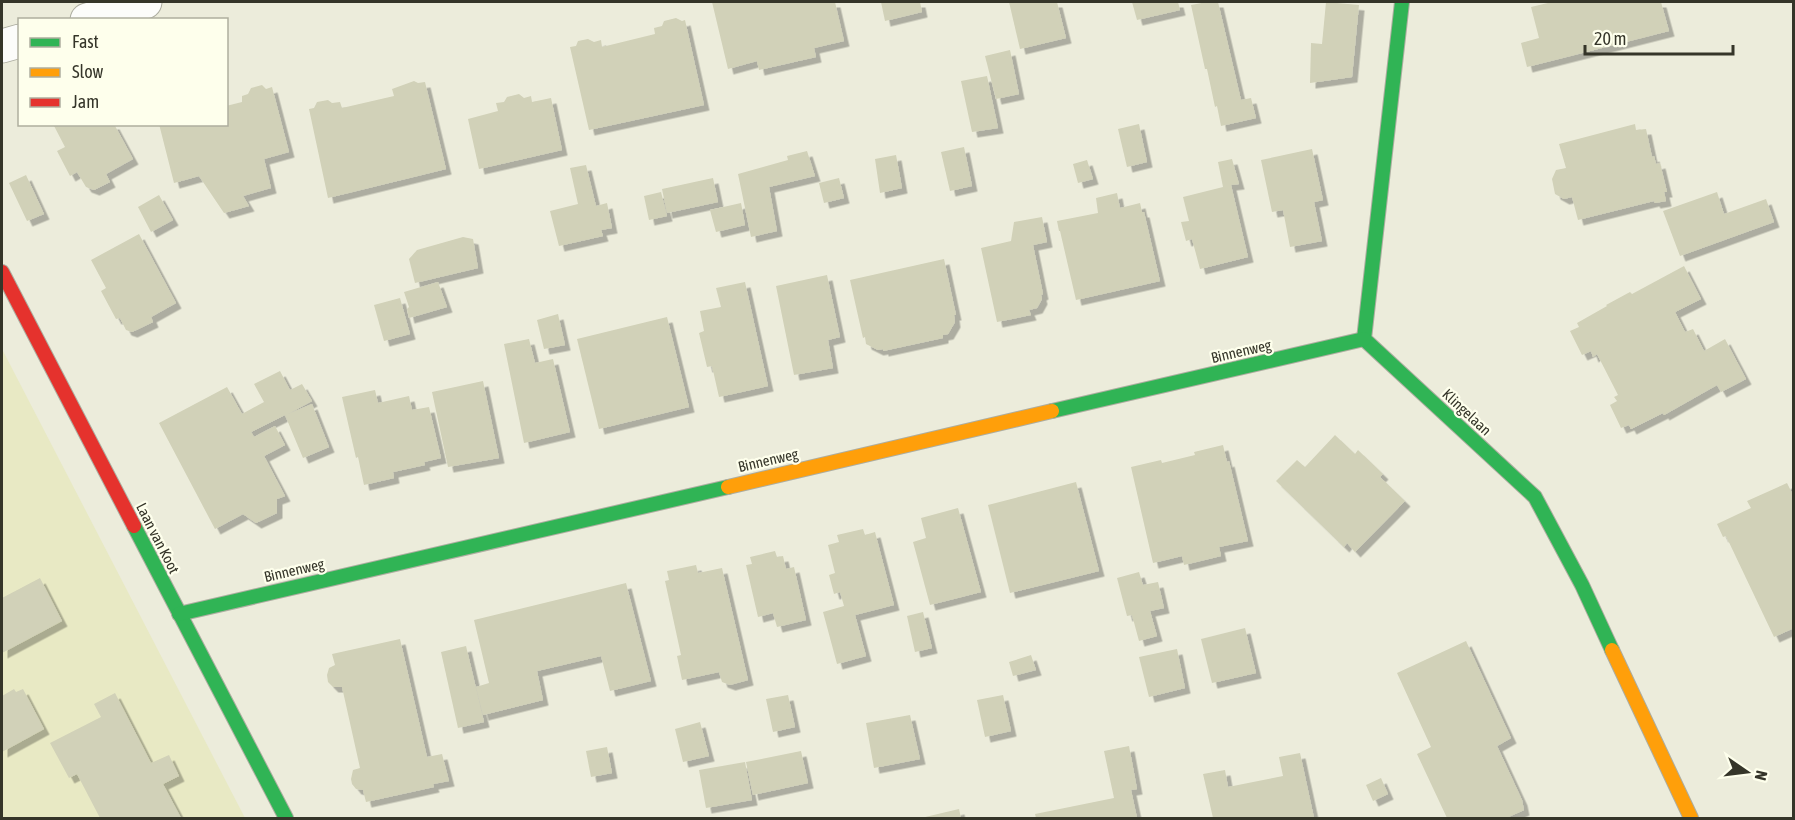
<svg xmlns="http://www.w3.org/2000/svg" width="1795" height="820" font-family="'Asap Condensed',sans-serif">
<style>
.green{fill:#e8e9c4}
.building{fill:#d1d1b8;filter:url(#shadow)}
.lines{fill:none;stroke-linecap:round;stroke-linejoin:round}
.street-casing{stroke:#adada0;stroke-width:35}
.fast-casing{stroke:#adada0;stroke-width:16}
.slow-casing{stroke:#adada0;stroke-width:16}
.jam-casing{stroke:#adada0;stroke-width:16}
.street{stroke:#fcfcfa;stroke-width:33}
.fast{stroke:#30b455;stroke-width:14}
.slow{stroke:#ff9f0a;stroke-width:14}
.jam{stroke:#e5322d;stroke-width:14}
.labels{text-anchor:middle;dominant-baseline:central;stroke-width:4.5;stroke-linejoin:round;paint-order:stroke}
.street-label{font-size:15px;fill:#353529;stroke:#feffec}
</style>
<defs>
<filter id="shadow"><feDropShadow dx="5.5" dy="5.5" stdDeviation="0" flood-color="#0004"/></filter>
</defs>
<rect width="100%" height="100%" fill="#ececdb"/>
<path class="green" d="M2 349 245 818H2Z"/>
<g class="building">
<path d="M712 2H835L844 41 814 48 816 57 759 70 757 61 728 69Z"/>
<path d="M881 2H920L922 12 885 21Z"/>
<path d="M1009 2H1057L1066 38 1020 49Z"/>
<path d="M1132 2H1178L1180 10 1137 20Z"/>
<path d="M1207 2H1218L1241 100 1251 98 1256 118 1221 126 1217 106 1215 107 1207 69H1205L1191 5Z"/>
<path d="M1326 2 1359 5 1352 77 1310 83 1311 43 1322 44Z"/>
<path d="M1552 2H1661L1669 31 1527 67 1521 43 1539 38 1531 7Z"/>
<path d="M676 18 682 21 685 20 704 105 589 130 570 47 576 46 578 41 588 39 594 42 601 40 602 47 655 34 654 28 662 26 664 21Z"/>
<path d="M1010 50 1019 94 996 99 985 56Z"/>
<path d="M987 76 998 128 972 132 961 81Z"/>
<path d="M414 81 418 83 425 82 446 169 328 198 309 109 314 108 317 102 328 100 332 103 340 102 342 108 394 96 392 89Z"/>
<path d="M262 85 266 89 272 87 289 152 264 159 271 188 243 196 249 206 224 213 199 176 174 183 159 124H226V106L242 102V96L248 94 251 88Z"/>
<path d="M519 94 524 98 531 96 532 102 551 98 562 150 479 169 468 119 498 111 496 103 504 102 507 97Z"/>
<path d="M53 124H114L133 159 106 174 110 182 94 190 86 187 77 172 70 176 57 151 65 147Z"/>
<path d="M1139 124 1147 162 1127 167 1118 129Z"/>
<path d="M1635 124 1636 130 1646 129 1652 157 1654 156 1656 164 1660 163 1667 192H1664L1666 201 1655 203 1654 201 1578 220 1572 197 1564 199 1555 194 1552 179 1556 170 1566 168 1559 144Z"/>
<path d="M964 147 972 186 950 191 941 152Z"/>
<path d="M1312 149 1323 200 1314 202 1322 241 1290 247 1283 210 1272 212 1261 160Z"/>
<path d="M807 151 815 176 769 187 777 231 751 237 738 174 788 160 787 156Z"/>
<path d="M896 155 902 188 880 193 875 159Z"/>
<path d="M1232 159 1239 184 1231 185 1248 257 1200 269 1192 239 1186 241 1181 222 1189 221 1183 197 1223 187 1218 162Z"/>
<path d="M1087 160 1093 179 1078 183 1073 164Z"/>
<path d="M586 165 596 206 607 203 612 228 601 230 603 236 559 246 550 211 578 204 570 168Z"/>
<path d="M26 175 44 214 27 221 9 183Z"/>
<path d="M713 178 718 202 667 213 662 189Z"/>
<path d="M839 178 844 198 824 203 819 183Z"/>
<path d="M661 192 667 216 649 220 644 196Z"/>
<path d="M1717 192 1724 214 1766 199 1774 222 1680 256 1663 211Z"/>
<path d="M1117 193 1120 208 1140 203 1142 212H1144L1160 281 1076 300 1060 231H1059L1057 221 1098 213 1096 198Z"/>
<path d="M159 195 173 220 151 232 138 207Z"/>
<path d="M741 203 745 225 716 232 710 210Z"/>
<path d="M1042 217 1047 242 1033 245 1043 294 1041 295 1042 299 1037 308 1029 310 1031 315 997 322 981 248 1011 241 1014 222Z"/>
<path d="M139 234 176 303 151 317 153 322 132 332 126 330 120 318 116 319 101 291 106 288 91 260Z"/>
<path d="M463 237 473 239 478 268 415 283 409 259 417 250Z"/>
<path d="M944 259 956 315H954L955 322 948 334 943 335V338L883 351V349L878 350 866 344 865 337 863 338 850 280Z"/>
<path d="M1684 266 1701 299 1675 312 1685 332 1693 329 1704 351 1725 339 1746 379 1721 392 1717 385 1664 415 1663 413 1631 429 1629 425 1621 428 1610 405 1617 401 1614 397 1618 395 1597 354 1593 357 1591 351 1582 355 1570 331 1579 327 1577 323 1607 306 1606 305 1630 292 1632 294Z"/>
<path d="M827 275 840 337 828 340 833 368 794 375 776 286Z"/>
<path d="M438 282 447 307 409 318 407 309 409 307 404 292Z"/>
<path d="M745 282 768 386 719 397 712 366 707 367 699 333 704 331 700 311 721 307 716 288Z"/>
<path d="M400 298 410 334 384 341 374 305Z"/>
<path d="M558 314 565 345 544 349 537 320Z"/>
<path d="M667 317 689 407 599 429 577 339Z"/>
<path d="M529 339 535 363 553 359 570 432 524 443 504 344Z"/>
<path d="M280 371 290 390 302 384 312 401 288 414 312 404 329 447 303 458 285 415 251 432 254 437 275 426 285 445 264 456 285 496 277 499V513L256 523 243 514 215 529 159 423 227 387 242 414 264 402 254 384Z"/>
<path d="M483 381 499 458 448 467 432 392Z"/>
<path d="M375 390 378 403 409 396 412 410 429 407 441 458 424 462 425 465 393 472 394 478 364 485 358 457 356 458 342 397Z"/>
<path d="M1335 435 1355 454 1358 450 1383 474 1380 477 1405 501 1355 552 1347 543 1344 547 1276 481 1297 460 1305 467Z"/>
<path d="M1223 445 1227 462 1229 461 1248 541 1219 547 1221 556 1184 565 1182 556 1153 563 1131 467 1161 460 1162 463 1195 455 1194 452Z"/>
<path d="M1076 482 1099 571 1010 593 988 505Z"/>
<path d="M1787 483 1794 497V628L1774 637 1726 536 1723 537 1717 524 1751 508 1747 501Z"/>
<path d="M958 508 981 592 930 605 913 542 926 538 921 518Z"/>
<path d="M863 529 865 535 875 532 894 605 855 615 866 656 837 664 823 612 844 606 840 592 834 594 829 575 835 573 828 545 839 542 837 535Z"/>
<path d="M775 551 777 557 783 556 786 569 794 567 806 620 777 627 773 613 758 617 746 565 752 564 750 557Z"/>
<path d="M696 565 698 573 722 568 748 680 730 685 722 682 719 672 682 680 677 656 681 655 665 581 669 580 667 571Z"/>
<path d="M1139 572 1143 585 1158 582 1164 608 1150 611 1157 636 1139 641 1132 615 1127 616 1117 578Z"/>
<path d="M40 578 62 621 2 653V598Z"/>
<path d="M626 583 651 681 610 691 601 656 537 671 543 700 483 715 476 687 489 683 474 620Z"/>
<path d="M923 612 932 648 915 652 907 616Z"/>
<path d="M1245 628 1256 673 1212 683 1201 639Z"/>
<path d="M400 639 427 757 442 754 449 781 433 784 434 787 366 802 363 790 356 789 352 784 351 779 353 770 360 768 342 687H333L328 682 327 675 329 668 335 665 332 654Z"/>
<path d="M1466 641 1511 738 1497 746 1522 800 1524 810 1506 818H1447L1417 754 1431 747 1397 673Z"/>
<path d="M466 646 484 722 458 728 441 652Z"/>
<path d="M1177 649 1185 688 1149 697 1139 657Z"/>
<path d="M1031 655 1036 670 1013 676 1009 662Z"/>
<path d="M14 689 16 692 23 689 44 729 2 752V696Z"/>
<path d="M115 693 151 763 169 755 179 776 163 784 181 818H100L77 774 69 778 50 743 101 717 94 704Z"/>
<path d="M788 695 795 727 773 732 766 699Z"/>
<path d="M1003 695 1011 731 985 737 977 700Z"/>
<path d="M910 715 920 759 874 768 866 723Z"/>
<path d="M700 722 709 756 683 762 675 729Z"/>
<path d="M1129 746 1137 789 1131 790 1137 818H1036L1035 814 1114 798 1104 751Z"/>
<path d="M607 747 612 773 591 777 586 751Z"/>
<path d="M801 751 808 783 753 795 746 762Z"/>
<path d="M1300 753 1314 818H1213L1203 774 1225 770 1228 787 1283 776 1279 757Z"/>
<path d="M745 762 752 800 706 808 699 770Z"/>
<path d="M1381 778 1388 794 1373 801 1366 785Z"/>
<path d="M959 809 961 818H921Z"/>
</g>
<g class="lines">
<defs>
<g id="street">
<path d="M87 20 145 2"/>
<path d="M2 46 20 41"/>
</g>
<g id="fast">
<path d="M1402 2 1364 339 1535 497 1582 585 1612 650"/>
<path d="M1052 411 1364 339"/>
<path d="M134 526 286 818"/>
<path d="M179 614 728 487"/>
</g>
<g id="slow">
<path d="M728 487 1052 411"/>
<path d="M1612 650 1691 818"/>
</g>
<path id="jam" d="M2 272 134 526"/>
</defs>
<use href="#street" class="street-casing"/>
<use href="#fast" class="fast-casing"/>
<use href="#slow" class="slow-casing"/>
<use href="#jam" class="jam-casing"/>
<use href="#street" class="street"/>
<use href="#fast" class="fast"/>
<use href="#slow" class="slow"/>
<use href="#jam" class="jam"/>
</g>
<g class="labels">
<g class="street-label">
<text transform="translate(1241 351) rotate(-13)">Binnenweg</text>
<text transform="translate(1467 412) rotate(43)">Klingelaan</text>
<text transform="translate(768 460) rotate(-13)">Binnenweg</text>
<text transform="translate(158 538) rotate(63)">Laan van Koot</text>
<text transform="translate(294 570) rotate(-13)">Binnenweg</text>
</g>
</g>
<rect width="1795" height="820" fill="none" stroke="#353529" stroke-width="6"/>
<rect x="18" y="18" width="210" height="108" fill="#feffec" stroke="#aeae9e" stroke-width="1.5"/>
<rect x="30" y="38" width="30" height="9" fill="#30b455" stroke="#aeae9e" stroke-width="1.5"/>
<text x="72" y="48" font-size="18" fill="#353529">Fast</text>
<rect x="30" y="68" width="30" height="9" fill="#ff9f0a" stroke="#aeae9e" stroke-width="1.5"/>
<text x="72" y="78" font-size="18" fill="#353529">Slow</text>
<rect x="30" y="98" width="30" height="9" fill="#e5322d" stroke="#aeae9e" stroke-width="1.5"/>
<text x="72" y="108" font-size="18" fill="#353529">Jam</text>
<g transform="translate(1747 772) rotate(104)" stroke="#feffec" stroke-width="4.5" paint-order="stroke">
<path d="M0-4.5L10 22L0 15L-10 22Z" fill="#353529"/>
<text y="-9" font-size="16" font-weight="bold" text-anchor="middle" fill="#353529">N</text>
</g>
<path d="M1585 45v9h148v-9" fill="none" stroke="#353529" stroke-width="3"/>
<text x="1594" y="45" font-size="18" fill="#353529" stroke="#feffec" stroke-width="4.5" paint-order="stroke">20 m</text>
</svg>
